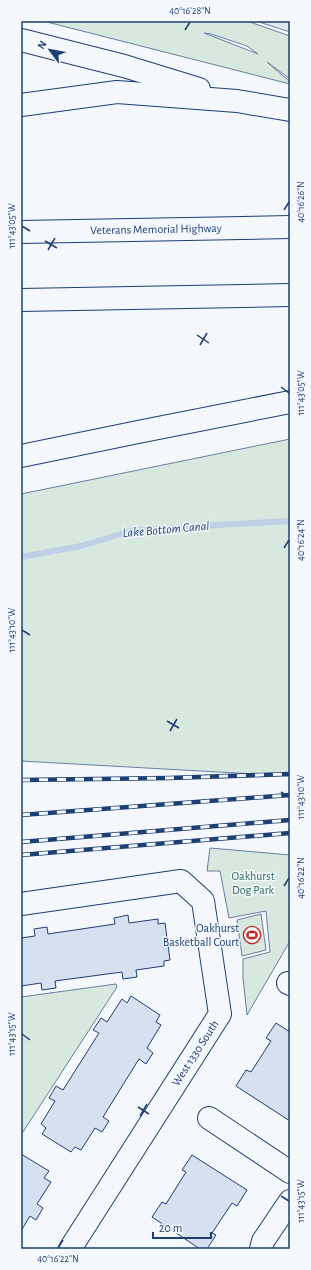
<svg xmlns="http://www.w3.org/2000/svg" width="311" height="1270" font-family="'Alegreya Sans',sans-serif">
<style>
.green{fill:#d7e8df;stroke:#687fa3;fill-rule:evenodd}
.parking{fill:#e3e8f0;stroke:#687fa3}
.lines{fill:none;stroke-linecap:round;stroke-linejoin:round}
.stream{stroke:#bed0e5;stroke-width:6}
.building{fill:#d5e0f0;stroke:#1d3f73}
.minor-casing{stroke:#1d3f73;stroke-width:24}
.highway-casing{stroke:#1d3f73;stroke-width:24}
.minor{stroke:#f4f7fb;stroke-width:22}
.highway{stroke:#f4f7fb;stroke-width:22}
.rail-casing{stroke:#1d3f73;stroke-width:4.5}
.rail{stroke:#f4f7fb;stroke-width:3;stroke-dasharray:9;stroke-linecap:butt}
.ticks{fill:none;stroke:#1d3f73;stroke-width:1.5}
.labels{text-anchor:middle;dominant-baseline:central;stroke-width:3;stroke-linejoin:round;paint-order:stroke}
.street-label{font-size:12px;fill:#1d3f73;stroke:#f4f7fb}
.park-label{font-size:12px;fill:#2c6c60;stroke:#f4f7fb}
.poi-label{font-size:12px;fill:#1d3f73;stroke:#f4f7fb;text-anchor:end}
.water-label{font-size:13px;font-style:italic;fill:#1d3f73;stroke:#f4f7fb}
.neatline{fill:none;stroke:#1d3f73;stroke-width:1.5}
.ticks-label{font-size:10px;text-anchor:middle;fill:#1d3f73}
</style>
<rect width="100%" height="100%" fill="#f4f7fb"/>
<g class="green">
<path d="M43 21H247L290 36V79L267 62 290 82V84ZM204 33 211 34 247 46 258 54Z"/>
<path d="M290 439V776L21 761V494Z"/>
<path d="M210 848 290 855V941L247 1015 243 978V959L270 952 266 911 229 918 220 871H207Z"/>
<path d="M261 914 266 950 242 956 237 920Z"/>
<path d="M116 984 117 987 21 1135V997Z"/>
</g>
<path class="parking" d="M256 21H290V32Z"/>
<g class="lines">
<path class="stream" d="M21 557 81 546 131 531 217 525 290 521"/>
</g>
<g class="building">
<path d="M128 915 129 923 158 919V924L165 923 170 960 164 961V966L136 970 137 977 123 979 122 972 55 981 56 988 42 990 41 983 21 986V938L35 936 34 929 47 927 48 934 115 924 114 918Z"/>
<path d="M131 996 160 1015 156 1022 161 1025 147 1048 153 1053 146 1064 139 1059 103 1117 109 1121 102 1132 95 1128 81 1150 75 1147 71 1152 42 1134 46 1128 41 1124 55 1101 49 1098 56 1086 63 1090 99 1033 93 1030 101 1018 107 1022 122 999 127 1003Z"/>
<path d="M276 1023 290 1032V1121L236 1086 246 1070 251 1072 271 1041 266 1038Z"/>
<path d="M21 1154 49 1171 44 1178 51 1182 37 1204 43 1208 36 1220 30 1216 21 1231Z"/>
<path d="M192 1155 247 1190 237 1206 232 1203 212 1233 216 1235 207 1249H200L152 1217 162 1202 166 1204 186 1172 182 1170Z"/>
</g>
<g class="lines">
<defs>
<g id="minor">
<path d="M21 904 181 881 203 901 220 1014 70 1249"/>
<path d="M288 983 290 984"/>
<path d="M209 1118 290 1172"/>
<path d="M261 1249 263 1241 290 1201"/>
</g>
<g id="highway">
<path d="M21 40 124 66 199 89"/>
<path d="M21 105 117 92 237 101 290 110"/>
<path d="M21 232 290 227"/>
<path d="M21 300 290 295"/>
<path d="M21 456 143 431 290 402"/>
</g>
</defs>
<use href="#minor" class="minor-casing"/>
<use href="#highway" class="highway-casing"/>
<use href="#minor" class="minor"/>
<use href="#highway" class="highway"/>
<defs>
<g id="rail">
<path d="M21 780 169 778 290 774"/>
<path d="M21 815 290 795"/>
<path d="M21 842 290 820"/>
<path d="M21 855 290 833"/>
</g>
</defs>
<use href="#rail" class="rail-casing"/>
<use href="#rail" class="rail"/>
</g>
<path class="ticks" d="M185 30 190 22M284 210 289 202M22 226 30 231M45 241 57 248M48 250 55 238M197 335 209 343M200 345 207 333M281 387 289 393M284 548 289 540M22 630 30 635M167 721 179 728M170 731 177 719M281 792 289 797M284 886 289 878M22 1034 30 1040M138 1107 149 1114M140 1116 147 1104M281 1196 289 1201M58 1248 63 1240"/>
<defs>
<symbol id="stadium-ring" viewBox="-11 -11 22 22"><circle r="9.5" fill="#f4f7fb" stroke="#c62828" stroke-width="1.5"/><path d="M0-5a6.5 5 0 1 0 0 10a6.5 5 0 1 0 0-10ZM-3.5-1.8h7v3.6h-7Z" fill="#c62828"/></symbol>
</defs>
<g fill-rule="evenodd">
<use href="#stadium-ring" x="242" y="925" width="20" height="20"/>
</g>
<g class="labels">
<g class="street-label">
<text transform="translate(156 229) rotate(-1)">Veterans Memorial Highway</text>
<text transform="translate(195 1053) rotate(-57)">West 1330 South</text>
</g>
<g class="park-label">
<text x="253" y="876">Oakhurst<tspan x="253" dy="14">Dog Park</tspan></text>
</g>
<g class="poi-label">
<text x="239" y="928">Oakhurst<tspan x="239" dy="14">Basketball Court</tspan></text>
</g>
<g class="water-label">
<text transform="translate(166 530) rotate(-5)">Lake Bottom Canal</text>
</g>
</g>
<rect width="311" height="1270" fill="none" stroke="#f4f7fb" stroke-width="44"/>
<g transform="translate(50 50) rotate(302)" stroke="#f4f7fb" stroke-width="3" paint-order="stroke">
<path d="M0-3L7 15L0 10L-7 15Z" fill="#1d3f73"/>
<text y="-6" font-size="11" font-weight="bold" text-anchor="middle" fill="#1d3f73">N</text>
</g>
<path d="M153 1232v6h58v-6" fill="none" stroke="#1d3f73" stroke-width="2"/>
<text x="159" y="1232" font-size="12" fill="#1d3f73" stroke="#f4f7fb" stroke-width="3" paint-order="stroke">20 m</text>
<rect x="22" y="22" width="267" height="1226" class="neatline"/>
<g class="ticks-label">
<text x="190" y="14">40°16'28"N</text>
<text transform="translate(300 202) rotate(-90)" y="4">40°16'26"N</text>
<text transform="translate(11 226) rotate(-90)" y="4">111°43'05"W</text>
<text transform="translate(300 393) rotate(-90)" y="4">111°43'05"W</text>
<text transform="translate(300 540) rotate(-90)" y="4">40°16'24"N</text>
<text transform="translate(11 630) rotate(-90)" y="4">111°43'10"W</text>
<text transform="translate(300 797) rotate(-90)" y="4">111°43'10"W</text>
<text transform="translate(300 878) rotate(-90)" y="4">40°16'22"N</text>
<text transform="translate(11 1034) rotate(-90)" y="4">111°43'15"W</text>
<text transform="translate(300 1201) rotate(-90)" y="4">111°43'15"W</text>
<text x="58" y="1262">40°16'22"N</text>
</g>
</svg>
